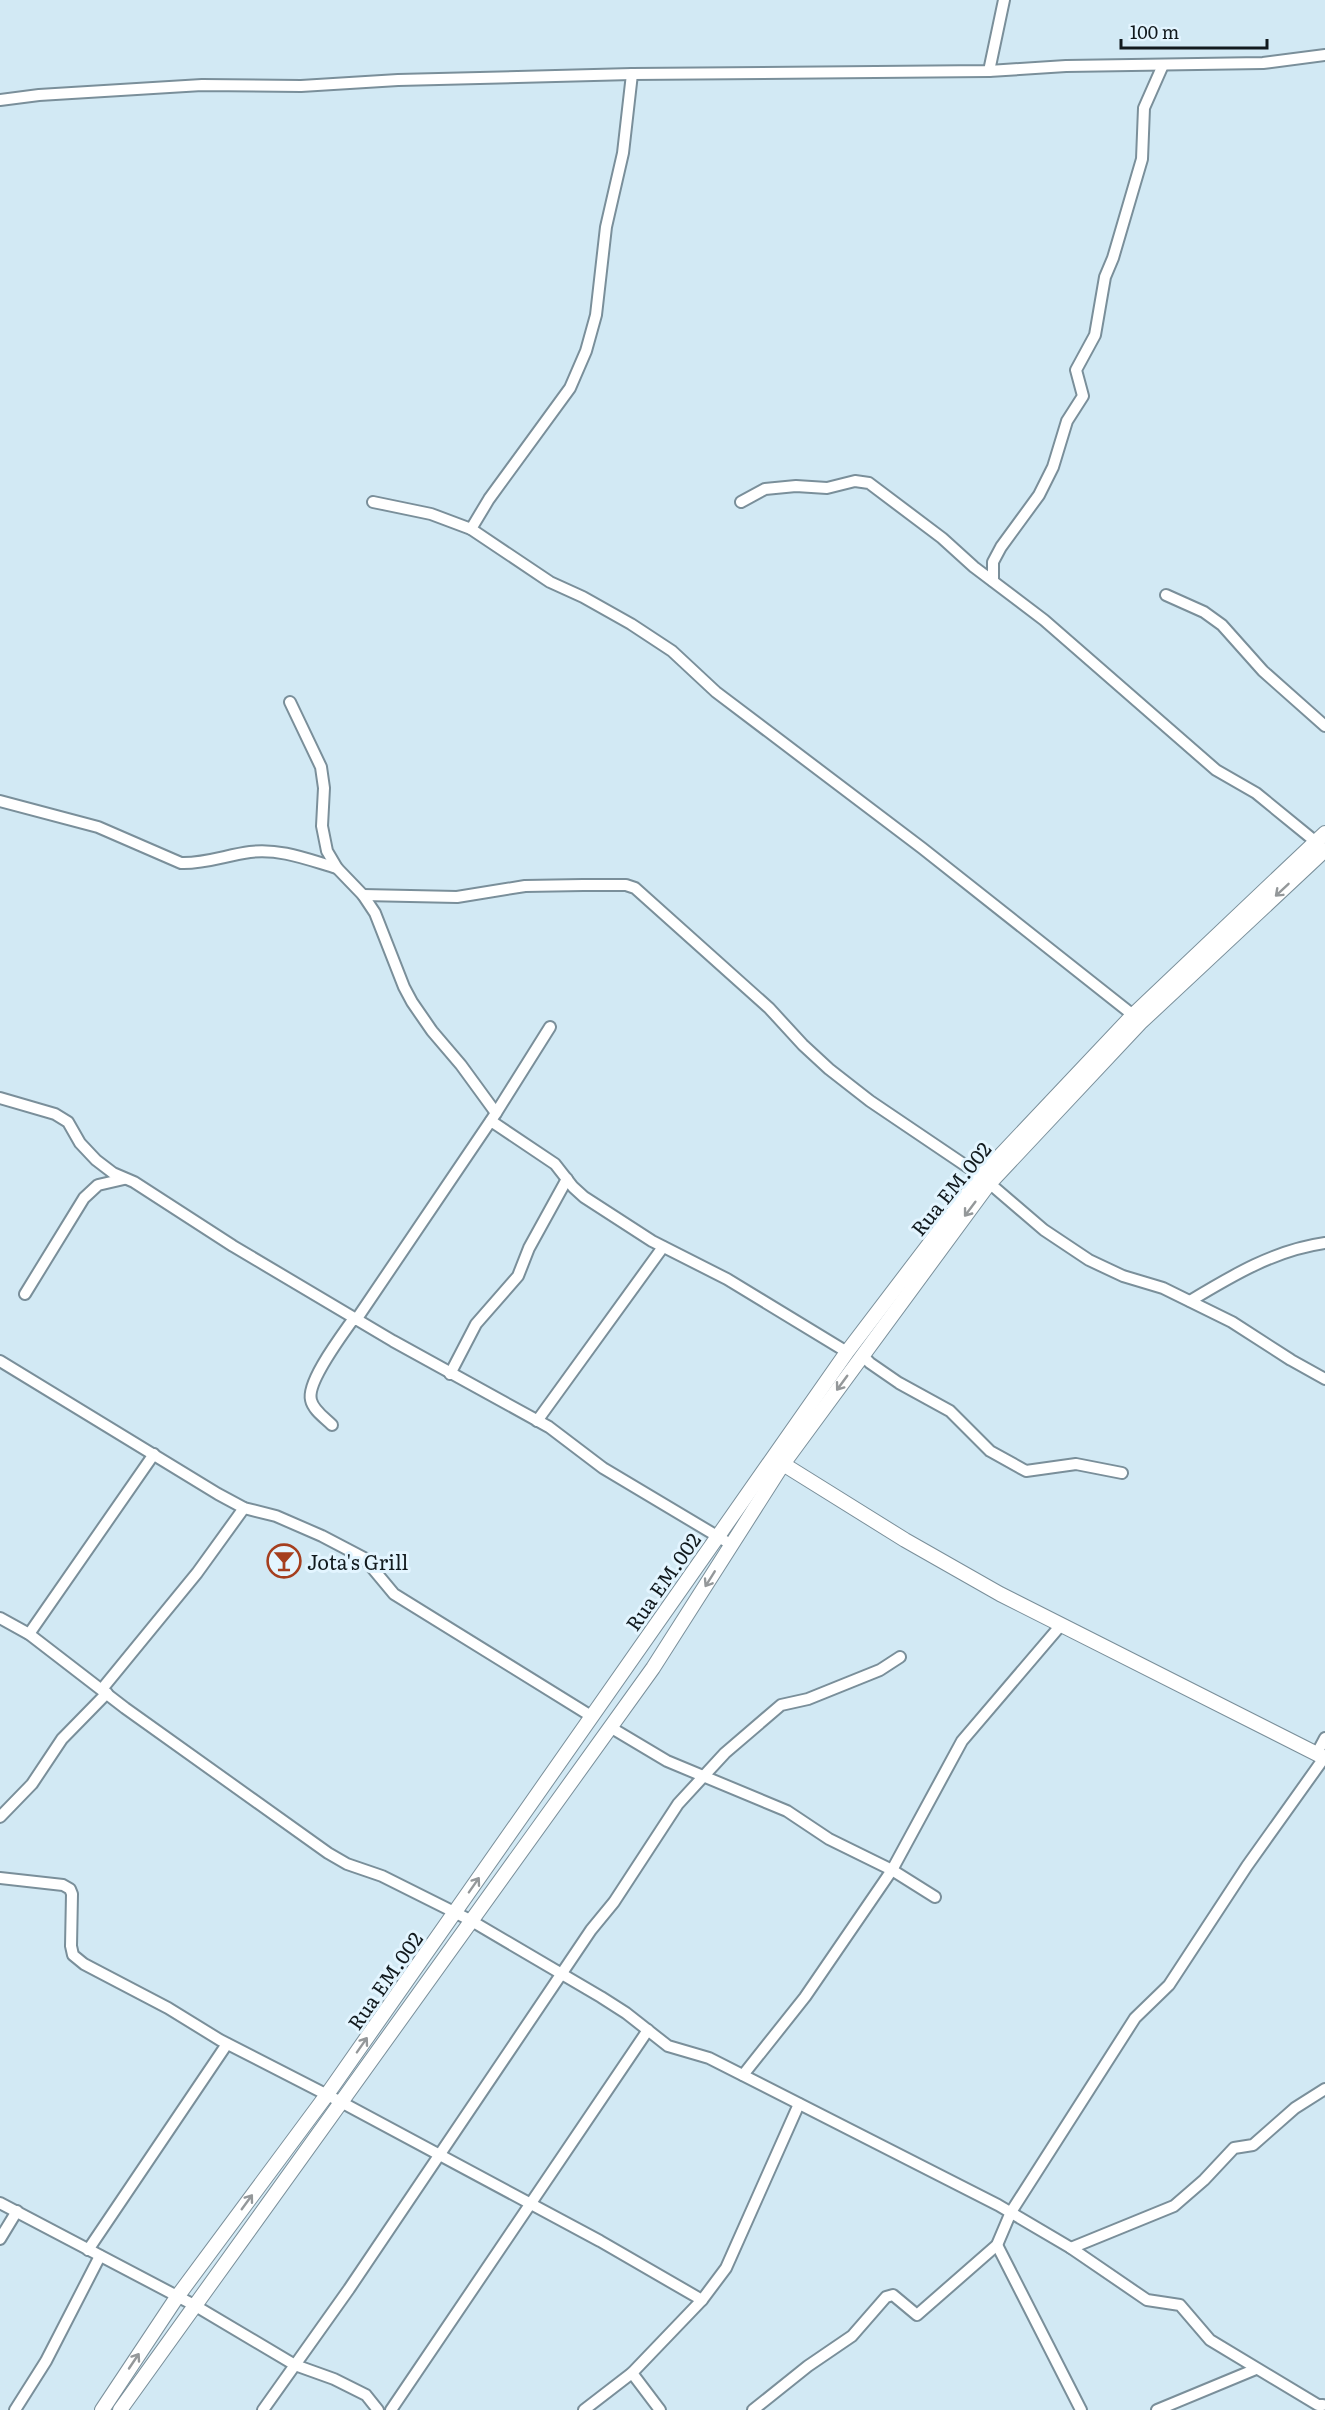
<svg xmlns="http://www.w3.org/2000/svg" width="1325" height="2410" font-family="Literata,serif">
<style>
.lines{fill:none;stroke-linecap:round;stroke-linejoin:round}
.minor-casing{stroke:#7a8f9a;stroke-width:14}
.tertiary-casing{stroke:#7a8f9a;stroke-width:16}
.minor{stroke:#fff;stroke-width:10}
.tertiary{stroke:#fff;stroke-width:14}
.oneway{stroke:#94989a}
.labels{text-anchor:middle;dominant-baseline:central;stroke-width:6;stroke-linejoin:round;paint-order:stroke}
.street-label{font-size:20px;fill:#121a1e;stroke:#e3f5ff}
.poi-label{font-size:20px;fill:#121a1e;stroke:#e3f5ff;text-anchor:start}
</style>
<rect width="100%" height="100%" fill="#d2e9f4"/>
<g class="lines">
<defs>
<g id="minor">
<path d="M989 71 1004 0"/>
<path d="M632 74 623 153 606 227 596 315 586 351 570 388 489 499 471 529 550 582 583 597 631 624 672 651 716 692 922 848 1133 1015"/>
<path d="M0 100 39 95 202 85 301 86 398 80 632 74 989 71 1066 66 1263 63 1325 55"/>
<path d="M373 502 431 514 471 529"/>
<path d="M741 502 765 489 796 486 827 488 855 481 869 483 942 538 974 567 1044 620 1216 770 1256 793 1316 842"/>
<path d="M993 581V562L1001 547 1039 495 1053 467 1067 421 1083 396 1076 370 1095 335 1105 277 1113 258 1142 159 1144 108 1163 65"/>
<path d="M1166 595 1204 612 1222 625 1263 671 1325 726"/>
<path d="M290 702 321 767 324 788 322 826 327 851 337 868 363 895 375 913 404 987 412 1002 432 1031 461 1065 496 1113"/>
<path d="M0 801 98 827 181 863C204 864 227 855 250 852 280 848 309 860 337 868"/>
<path d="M363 895 457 897 525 886 583 885H626L635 888 769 1008 803 1045 829 1069 870 1101 981 1176 1044 1230 1089 1260 1123 1276 1163 1288 1232 1322 1291 1360 1325 1379"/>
<path d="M0 1098 55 1114 68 1122 80 1143 96 1160 113 1173 134 1182 233 1246 393 1341 549 1427 603 1468 732 1545"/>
<path d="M491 1121 555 1164 573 1187 584 1197 652 1241 727 1279 847 1352"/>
<path d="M25 1294 84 1198 98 1185 124 1179"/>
<path d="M1190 1301C1233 1275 1275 1250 1325 1243"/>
<path d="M356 1320 496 1113 550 1027"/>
<path d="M862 1355 870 1363 899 1383 950 1411 990 1451 1026 1471 1076 1464 1122 1473"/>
<path d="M0 1361 218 1494 244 1508 276 1516 322 1536 364 1558 394 1594 591 1716"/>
<path d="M450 1374 476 1324 518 1276 529 1248 567 1179"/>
<path d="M537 1421 663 1247"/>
<path d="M332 1425C325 1418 313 1410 311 1400 306 1382 343 1334 354 1318"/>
<path d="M0 1618 29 1634 125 1708 328 1853 347 1864 382 1876 470 1920 601 1997 626 2013 668 2046 709 2058 998 2205 1071 2248 1147 2300 1180 2305 1210 2340 1318 2405H1323"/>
<path d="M29 1634 154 1454"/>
<path d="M102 1689 197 1573 244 1508"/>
<path d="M610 1727 667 1761 787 1811 829 1839 892 1870 935 1897"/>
<path d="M1317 1753 1325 1738"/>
<path d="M0 1817 32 1784 62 1739 107 1693"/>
<path d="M0 1878 63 1885 70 1889 72 1894 71 1946 73 1955 84 1964 168 2008 220 2040 341 2102 600 2241 702 2300"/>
<path d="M743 2075 805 1997 892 1870 962 1741 1061 1625"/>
<path d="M0 2203 194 2305 295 2365 334 2379 366 2395 378 2410"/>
<path d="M0 2239 17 2211"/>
<path d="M997 2245 1081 2410"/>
<path d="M1071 2248 1174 2206 1204 2180 1234 2148 1253 2145 1295 2108 1325 2089"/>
<path d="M88 2250 227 2044"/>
<path d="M632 2373 660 2410"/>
<path d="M15 2410 46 2361 100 2256"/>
<path d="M263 2410 349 2289 591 1930 614 1902 678 1804 725 1753 781 1705 808 1699 880 1670 900 1657"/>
<path d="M391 2410 648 2030"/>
<path d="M584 2410 632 2373 702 2300 726 2268 799 2104"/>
<path d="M753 2410 808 2366 852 2336 886 2297 893 2295 917 2315 997 2245 1011 2212 1135 2018 1169 1985 1247 1866 1324 1758"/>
<path d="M1157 2410 1256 2369"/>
</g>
<g id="tertiary">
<path d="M783 1464 905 1540 1000 1594 1325 1758"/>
<path d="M102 2410 177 2297 326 2096 847 1352 981 1176 1133 1015 1325 833"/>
<path d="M120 2410 653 1668 783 1464 988 1185 1140 1023 1325 850"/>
</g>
</defs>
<use href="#minor" class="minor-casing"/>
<use href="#tertiary" class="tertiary-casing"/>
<use href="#minor" class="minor"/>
<use href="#tertiary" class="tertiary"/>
</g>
<defs><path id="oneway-shaft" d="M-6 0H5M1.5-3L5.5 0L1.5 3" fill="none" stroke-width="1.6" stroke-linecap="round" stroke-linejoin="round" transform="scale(1.5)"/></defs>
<g class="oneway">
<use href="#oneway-shaft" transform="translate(1282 890) rotate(137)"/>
<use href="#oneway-shaft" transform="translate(970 1209) rotate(127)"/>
<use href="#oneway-shaft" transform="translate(842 1383) rotate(126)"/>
<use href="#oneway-shaft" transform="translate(710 1579) rotate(122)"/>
<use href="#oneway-shaft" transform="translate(474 1885) rotate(-55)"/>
<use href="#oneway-shaft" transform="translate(362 2045) rotate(-55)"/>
<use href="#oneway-shaft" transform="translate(247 2202) rotate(-54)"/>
<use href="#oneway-shaft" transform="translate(134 2361) rotate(-56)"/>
</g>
<defs>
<symbol id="bar-ring" viewBox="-11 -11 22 22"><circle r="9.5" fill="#e3f5ff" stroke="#a53e1e" stroke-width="1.5"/><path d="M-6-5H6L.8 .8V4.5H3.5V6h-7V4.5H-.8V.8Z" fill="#a53e1e"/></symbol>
</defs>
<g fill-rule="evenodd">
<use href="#bar-ring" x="265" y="1542" width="38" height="38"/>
</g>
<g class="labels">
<g class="street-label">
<text transform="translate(950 1188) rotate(-51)">Rua EM.002</text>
<text transform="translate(662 1581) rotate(-55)">Rua EM.002</text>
<text transform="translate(384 1980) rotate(-55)">Rua EM.002</text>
</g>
<g class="poi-label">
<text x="307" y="1561">Jota's Grill</text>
</g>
</g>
<path d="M1121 39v9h146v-9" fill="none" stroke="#121a1e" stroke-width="3"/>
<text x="1130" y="39" font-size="18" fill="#121a1e" stroke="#e3f5ff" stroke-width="4.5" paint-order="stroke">100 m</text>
</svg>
